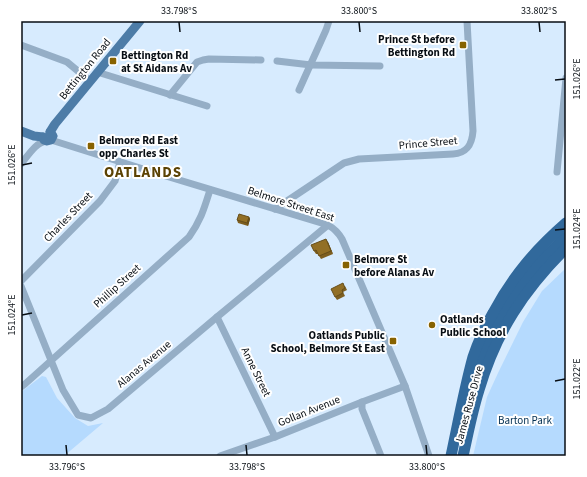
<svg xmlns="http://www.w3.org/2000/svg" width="587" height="477" font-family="'Source Sans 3',sans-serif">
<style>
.green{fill:#b5dafe}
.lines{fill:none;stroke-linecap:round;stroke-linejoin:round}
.minor{stroke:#95aec6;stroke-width:7}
.major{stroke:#4d7ca7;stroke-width:9}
.highway{stroke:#31699c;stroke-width:11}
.wall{fill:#7e5f20}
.shaded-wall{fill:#664e1a}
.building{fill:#926f25;stroke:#664e1a}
.ticks{fill:none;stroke:#080e14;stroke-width:1.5}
.poi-dot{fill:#876200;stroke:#fff;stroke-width:1.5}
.labels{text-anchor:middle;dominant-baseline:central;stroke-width:4;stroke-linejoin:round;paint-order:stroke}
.poi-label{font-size:11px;font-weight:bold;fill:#080e14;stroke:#fff;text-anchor:start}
.street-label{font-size:11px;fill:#080e14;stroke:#fff}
.park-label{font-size:11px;fill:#022f52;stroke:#fff}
.district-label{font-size:15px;font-weight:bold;letter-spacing:1px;fill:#5b4203;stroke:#fff}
.neatline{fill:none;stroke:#080e14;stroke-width:1.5}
.ticks-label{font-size:10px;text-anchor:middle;fill:#080e14}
</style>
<rect width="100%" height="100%" fill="#d7ebfe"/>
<g class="green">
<path d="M566 268V456H473L487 397 498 373 523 322 542 291Z"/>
<path d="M42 376 46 377 57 398 75 418 88 426 103 423 64 456H21V392Z"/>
</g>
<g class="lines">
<g class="minor">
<path d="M21 45 67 62 90 81"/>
<path d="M277 61 311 65 380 66"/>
<path d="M97 72 207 106"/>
<path d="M299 90 326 30 329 21"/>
<path d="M170 95 197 62 203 60 209 59 261 60"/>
<path d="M51 140 156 173 328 225C335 229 338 232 342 239L405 386 429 456"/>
<path d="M21 164C28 156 35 143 46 141"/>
<path d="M557 172 566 78"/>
<path d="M275 209 344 163 359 159 453 154C467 153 472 145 473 131L467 21"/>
<path d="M21 281 100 201 115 181 120 162"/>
<path d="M21 286 63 390 78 415 91 418 108 409 217 317 328 225"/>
<path d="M217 317 275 437"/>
<path d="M21 387 25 384 189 237C201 220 204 209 210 190"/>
<path d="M362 402V409L381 456"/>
<path d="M220 456 275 437 362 402 405 386"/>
</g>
<g class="major">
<path d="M21 131 34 136 43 137"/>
<path d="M50 132 55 124 140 21"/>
<path d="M43 137 44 140 47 141 51 140 53 136 50 132"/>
</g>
<g class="highway">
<path d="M474 380C490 333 512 292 546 256 553 250 559 243 566 237"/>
<path d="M451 456C458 423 464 390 473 357 478 342 485 327 493 313 513 276 535 250 566 223"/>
<path d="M463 456C468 434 472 412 479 390 496 332 524 290 566 248"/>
</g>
</g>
<g class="wall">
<path d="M249 217 250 219 248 226 238 223 237 220Z"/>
<path d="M328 242 333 254 321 259 318 254H316L314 251Z"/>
<path d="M345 286 347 290 343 292 345 296 337 300 335 297Z"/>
</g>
<g class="shaded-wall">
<path d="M249 217 250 219 248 226 247 223Z"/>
<path d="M326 239 328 242 333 254 331 251Z"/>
</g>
<g class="building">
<path d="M239 214 249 217 247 223 237 220Z"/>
<path d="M326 239 331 251 319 256 316 250 314 251 311 245Z"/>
<path d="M343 283 345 288 342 290 343 293 335 297 331 289Z"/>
</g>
<path class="ticks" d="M179 22 180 32M359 22 360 32M539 22 540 32M555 80 565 79M22 165 32 163M555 230 565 229M22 315 32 313M555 381 565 379M66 445 67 455M246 445 247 455M426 445 427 455"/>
<g class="poi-dot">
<rect x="459" y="41" width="8" height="8" rx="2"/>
<rect x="109" y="57" width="8" height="8" rx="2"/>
<rect x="87" y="142" width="8" height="8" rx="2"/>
<rect x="342" y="261" width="8" height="8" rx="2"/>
<circle cx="432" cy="325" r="4"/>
<rect x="389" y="337" width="8" height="8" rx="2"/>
</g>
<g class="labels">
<g class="poi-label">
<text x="455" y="39" text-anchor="end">Prince St before<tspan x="455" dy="13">Bettington Rd</tspan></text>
<text x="121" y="55">Bettington Rd<tspan x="121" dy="13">at St Aidans Av</tspan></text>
<text x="99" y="140">Belmore Rd East<tspan x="99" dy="13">opp Charles St</tspan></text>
<text x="354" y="259">Belmore St<tspan x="354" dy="13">before Alanas Av</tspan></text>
<text x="440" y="319">Oatlands<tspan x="440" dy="13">Public School</tspan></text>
<text x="385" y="335" text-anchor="end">Oatlands Public<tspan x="385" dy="13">School, Belmore St East</tspan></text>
</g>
<g class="street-label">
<text transform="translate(85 69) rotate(-51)">Bettington Road</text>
<text transform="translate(428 143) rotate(-5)">Prince Street</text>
<text transform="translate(291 204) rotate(18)">Belmore Street East</text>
<text transform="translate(68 217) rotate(-46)">Charles Street</text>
<text transform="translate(117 286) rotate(-42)">Phillip Street</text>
<text transform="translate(144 364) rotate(-40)">Alanas Avenue</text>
<text transform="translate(256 372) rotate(64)">Anne Street</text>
<text transform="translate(469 405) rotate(-75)">James Ruse Drive</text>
<text transform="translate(309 411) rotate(-22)">Gollan Avenue</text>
</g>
<g class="park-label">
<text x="525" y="420">Barton Park</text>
</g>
<g class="district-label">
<text x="143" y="172">OATLANDS</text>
</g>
</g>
<rect width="587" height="477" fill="none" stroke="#ffffff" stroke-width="44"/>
<rect x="22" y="22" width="543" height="433" class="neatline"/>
<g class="ticks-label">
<text x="179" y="14">33.798°S</text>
<text x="359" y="14">33.800°S</text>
<text x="539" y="14">33.802°S</text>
<text transform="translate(576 79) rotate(-90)" y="4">151.026°E</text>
<text transform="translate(11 165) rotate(-90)" y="4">151.026°E</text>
<text transform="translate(576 229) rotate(-90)" y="4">151.024°E</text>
<text transform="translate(11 315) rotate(-90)" y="4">151.024°E</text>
<text transform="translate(576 379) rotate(-90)" y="4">151.022°E</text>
<text x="67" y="470">33.796°S</text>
<text x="247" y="470">33.798°S</text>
<text x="427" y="470">33.800°S</text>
</g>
</svg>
